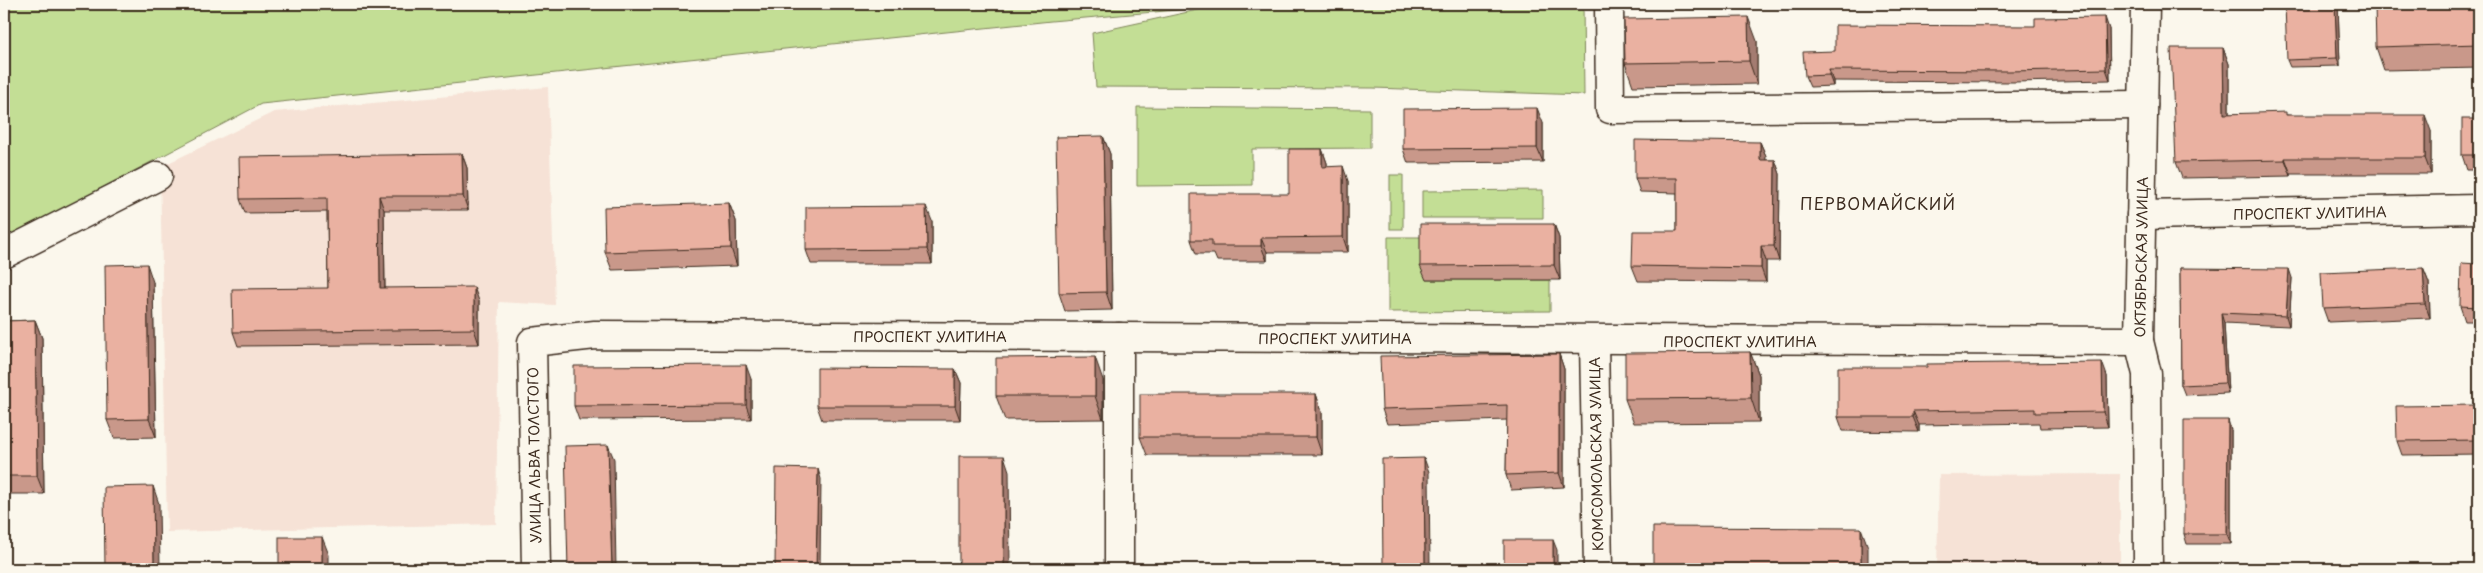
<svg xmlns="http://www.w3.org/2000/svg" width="2483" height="573" font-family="'Playpen Sans',sans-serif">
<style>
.built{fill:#f6e2d6}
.green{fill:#c3de95;stroke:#7f845a}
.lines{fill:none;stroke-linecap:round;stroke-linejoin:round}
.minor-casing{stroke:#3b2a1e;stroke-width:31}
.minor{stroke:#fbf7ec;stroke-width:28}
.wall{fill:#c9988a;stroke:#3b2a1e}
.shaded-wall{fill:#a47c71;stroke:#3b2a1e}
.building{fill:#eab1a1;stroke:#3b2a1e}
.labels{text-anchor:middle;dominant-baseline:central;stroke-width:5;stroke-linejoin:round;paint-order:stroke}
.street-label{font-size:14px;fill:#3b2a1e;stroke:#fbf7ec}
.quarter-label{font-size:16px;letter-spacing:1px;fill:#3b2a1e;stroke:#fbf7ec}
</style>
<rect width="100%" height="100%" fill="#fbf7ec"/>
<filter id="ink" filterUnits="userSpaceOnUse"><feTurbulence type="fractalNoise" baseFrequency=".02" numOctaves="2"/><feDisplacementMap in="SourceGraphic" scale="10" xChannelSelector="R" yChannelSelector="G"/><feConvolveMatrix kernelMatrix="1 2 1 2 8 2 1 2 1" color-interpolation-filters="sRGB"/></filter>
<g filter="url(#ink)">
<g class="built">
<path d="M548 87 555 305 499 302 496 524 167 532 160 167 274 112Z"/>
<path d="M2120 474V569H1937L1939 475Z"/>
</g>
<g class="green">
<path d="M4 4H1583L1584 95 1373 88 1096 87 1092 33 1211 7 1051 21 261 104 77 201 4 242Z"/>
<path d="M1137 107 1370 109V148L1252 149V185L1137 186Z"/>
<rect x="1390" y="175" width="13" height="54"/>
<path d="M1543 190V218H1422V191Z"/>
<path d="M1388 237H1425L1426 280H1550V311L1388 312Z"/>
</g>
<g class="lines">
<defs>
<g id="minor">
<path d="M1609 4 1610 109 2143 105"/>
<path d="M2145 4 2139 341 2147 374 2148 569"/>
<path d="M2141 215 2479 209"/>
<path d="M4 254 158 176"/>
<path d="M1594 340 1598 569"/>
<path d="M536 569 532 342 595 335 2139 341"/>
<path d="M1119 569V337"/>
</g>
</defs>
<use href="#minor" class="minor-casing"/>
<use href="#minor" class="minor"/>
</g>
<g class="wall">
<path d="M2338 4 2340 66 2290 67 2287 60Z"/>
<path d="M2479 4V68L2384 70 2376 47Z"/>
<path d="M2109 29 2110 80 2013 82 1833 81V86L1810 87 1805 76 1835 51Z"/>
<path d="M1757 41V84L1633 86 1625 63Z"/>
<path d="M2223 48 2229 64V114L2287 115 2431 131V174H2291V176L2182 178 2176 162Z"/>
<path d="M2479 119V170H2467L2462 155Z"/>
<path d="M1543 123V162L1408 163 1403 149Z"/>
<path d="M1103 136 1110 154 1112 310 1065 311 1059 293Z"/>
<path d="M1760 142 1766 156 1765 160H1775L1780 174 1779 261H1766V282L1638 281 1632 266 1677 231V193L1640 192 1635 178Z"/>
<path d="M1322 149 1327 163V167L1348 181V252H1267V261H1217L1214 254H1196L1191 240 1289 194Z"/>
<path d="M462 154 467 168 468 210H384L385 288 479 301V344L238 346 233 332 328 288 327 212 245 213 240 199Z"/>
<path d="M729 203 736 221 737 266 612 270 605 252Z"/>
<path d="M932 221V264H811L806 250Z"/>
<path d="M1554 224 1559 238 1560 280H1426L1420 266Z"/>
<path d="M2479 264V321H2465L2460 306Z"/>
<path d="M2180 268 2292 278 2289 326 2224 323 2228 393 2185 395 2181 385Z"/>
<path d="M2423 268 2429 283 2430 318 2328 322 2323 308Z"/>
<path d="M153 282 156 437 114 438 107 420Z"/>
<path d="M35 320 42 338 44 494H4V321Z"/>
<path d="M1750 352 1759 375V422L1634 423 1625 399Z"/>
<path d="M1559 354 1564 369V487L1511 490 1506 475 1507 420 1387 424 1382 409Z"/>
<path d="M955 369 961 383 960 420H822L817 406Z"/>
<path d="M2107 376 2108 427 2040 428 2039 423 1919 425V432L1843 431 1838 417Z"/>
<path d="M751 379V419L579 420 574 406Z"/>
<path d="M1103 380V419L1005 420 996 396Z"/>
<path d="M1316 394 1322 412V455H1147L1140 437Z"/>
<path d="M2479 405V454L2402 455 2397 441Z"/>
<path d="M2231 430V544H2187L2184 534Z"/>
</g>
<g class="shaded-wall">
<path d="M2335 4H2338L2340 66 2337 58Z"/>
<path d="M1748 17 1757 41V84L1749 61Z"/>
<path d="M2105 17 2109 29 2110 80 2106 69Z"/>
<path d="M2223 48 2229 64V130L2224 114Z"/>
<path d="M1829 70 1833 81V86L1829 75Z"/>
<path d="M1537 108 1543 123V162L1537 148Z"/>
<path d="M2425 115 2431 131V174L2425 158Z"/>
<path d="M1103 136 1110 154 1112 310 1106 292Z"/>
<path d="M1760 142 1766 156 1765 174 1760 160Z"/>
<path d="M1322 149 1327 163V181L1322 167Z"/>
<path d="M462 154 467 168 468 210 463 196Z"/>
<path d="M2285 158 2291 174V176L2285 160Z"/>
<path d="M1775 160 1780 174 1779 261 1774 246Z"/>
<path d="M1343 166 1348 181V252L1343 237Z"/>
<path d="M379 196 384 210 385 302 380 288Z"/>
<path d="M729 203 736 221 737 266 731 248Z"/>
<path d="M926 206 932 221V264L927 249Z"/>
<path d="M1554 224 1559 238 1560 280 1554 265Z"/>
<path d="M1261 238 1267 252V261L1261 246Z"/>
<path d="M1761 246 1766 261V282L1761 268Z"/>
<path d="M147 264 153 282 156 437 149 419Z"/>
<path d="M2423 268 2429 283 2430 318 2425 304Z"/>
<path d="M2289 269 2292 278 2289 326 2286 316Z"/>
<path d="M474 287 479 301V344L474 329Z"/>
<path d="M2221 313 2224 323 2228 393 2225 383Z"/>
<path d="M35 320 42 338 44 494 37 476Z"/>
<path d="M1750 352 1759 375V422L1751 398Z"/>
<path d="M1559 354 1564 369V487L1559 473Z"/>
<path d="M1095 357 1103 380V419L1095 396Z"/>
<path d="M2102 362 2107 376 2108 427 2103 412Z"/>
<path d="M746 365 751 379V419L746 405Z"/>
<path d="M955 369 961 383 960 420 955 406Z"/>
<path d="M1316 394 1322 412V455L1316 437Z"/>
<path d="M1913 411 1919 425V432L1913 417Z"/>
<path d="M2228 420 2231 430V544L2227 534Z"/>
<path d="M608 445 614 459 616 569H612Z"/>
<path d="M1004 456 1009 471 1010 569H1004Z"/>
<path d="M1424 458 1429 472 1430 569H1425Z"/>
<path d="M818 469 821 479 820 569H816Z"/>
<path d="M153 486 159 504 160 569H154Z"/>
<path d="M1861 528 1868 547V569H1861Z"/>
<path d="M322 537 329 555V569H322Z"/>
<path d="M1553 540 1557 550V569H1553Z"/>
</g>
<g class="building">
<path d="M2285 4H2335L2337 58 2287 60Z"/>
<path d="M2375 4H2479V44L2376 47Z"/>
<path d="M1748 17 1749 61 1625 63 1624 19Z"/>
<path d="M2105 17 2106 69 2009 71 1829 70V75L1805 76 1803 52 1835 51V25L2035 26V18Z"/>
<path d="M2171 48H2223L2224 114 2286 112V115H2425V158H2285V160L2176 162Z"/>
<path d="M1537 108V148L1403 149V109Z"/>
<rect x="2462" y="119" width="17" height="36"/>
<path d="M1103 136 1106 292 1059 293 1056 137Z"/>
<path d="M1635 140 1760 142V160H1775L1774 246H1761V268L1632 266 1633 231H1677V178H1635Z"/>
<path d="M1289 149H1322V167L1343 166V237L1261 238V246H1212V240H1191V194H1289Z"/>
<path d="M462 154 463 196H379L380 288 474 287V329L233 332 232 289 328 288 327 198 240 199 239 157Z"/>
<path d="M729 203 731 248 605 252 604 207Z"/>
<path d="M926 206 927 249 806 250V207Z"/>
<path d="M1420 224H1554V265L1420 266Z"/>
<path d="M2461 263 2479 264V307L2460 306Z"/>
<path d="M147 264 149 419 107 420 105 265Z"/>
<path d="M2180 268 2289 269 2286 316 2221 313 2225 383 2181 385Z"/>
<path d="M2423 268 2425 304 2323 308 2321 272Z"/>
<path d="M35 320 37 476H4V321Z"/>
<path d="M1750 352 1751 398 1625 399V353Z"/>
<path d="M1559 354V473L1506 475 1507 405 1382 409 1380 356Z"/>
<path d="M1095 357V396H996V358Z"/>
<path d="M2102 362 2103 412 2035 413V409L1913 411V417H1838V367H1927V364Z"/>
<path d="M746 365V405L574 406V366Z"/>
<path d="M817 368 955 369V406H817Z"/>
<rect x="1140" y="394" width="176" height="43"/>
<path d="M2479 405V440L2397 441 2396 406Z"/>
<path d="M2184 420H2228L2227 534H2184Z"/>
<path d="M608 445 612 569H568L565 446Z"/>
<rect x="959" y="456" width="45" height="113"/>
<path d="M1424 458 1425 569H1383L1382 459Z"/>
<path d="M776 468 818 469 816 569H775Z"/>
<path d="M153 486 154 569H105L104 487Z"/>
<path d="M1653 527 1861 528V569H1653Z"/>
<rect x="279" y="537" width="43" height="32"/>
<rect x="1504" y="540" width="49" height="29"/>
</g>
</g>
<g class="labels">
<g class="street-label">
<text transform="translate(2310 213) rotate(-1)">ПРОСПЕКТ УЛИТИНА</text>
<text transform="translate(2141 257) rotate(-89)">ОКТЯБРЬСКАЯ УЛИЦА</text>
<text x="930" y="336">ПРОСПЕКТ УЛИТИНА</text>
<text x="1335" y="338">ПРОСПЕКТ УЛИТИНА</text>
<text x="1740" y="341">ПРОСПЕКТ УЛИТИНА</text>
<text transform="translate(1596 454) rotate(-91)">КОМСОМОЛЬСКАЯ УЛИЦА</text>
<text transform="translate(534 455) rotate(-91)">УЛИЦА ЛЬВА ТОЛСТОГО</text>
</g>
<g class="quarter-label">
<text x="1878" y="203">ПЕРВОМАЙСКИЙ</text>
</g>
</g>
<rect width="2483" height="573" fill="none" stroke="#fbf7ec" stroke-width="20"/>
<rect x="10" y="10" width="2463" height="553" fill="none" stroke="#3b2a1e" stroke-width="2" filter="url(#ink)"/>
</svg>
